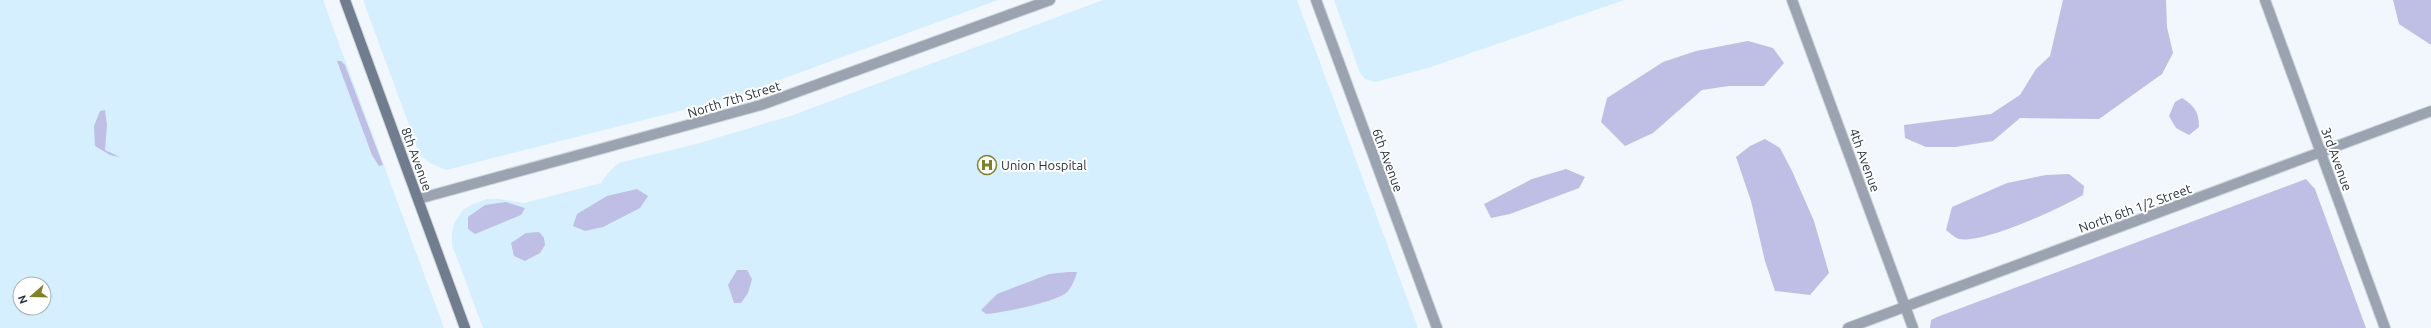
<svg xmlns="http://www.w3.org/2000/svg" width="2431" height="328" font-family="Ubuntu,sans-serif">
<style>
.built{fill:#d6efff;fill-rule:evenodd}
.green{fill:#bfbee4}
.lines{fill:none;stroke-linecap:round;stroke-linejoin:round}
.street-casing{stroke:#ccd4d9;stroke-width:12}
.secondary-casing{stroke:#ccd4d9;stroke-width:12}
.street{stroke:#9ca3b0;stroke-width:10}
.secondary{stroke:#717c8e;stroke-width:10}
.labels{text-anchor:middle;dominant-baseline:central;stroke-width:4;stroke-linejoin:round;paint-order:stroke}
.street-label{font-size:13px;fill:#25323a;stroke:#fff}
.poi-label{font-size:13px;fill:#25323a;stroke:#fff;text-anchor:start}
</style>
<rect width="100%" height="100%" fill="#f1f7fc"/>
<g class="built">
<path d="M0 0H323L444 328H0ZM20 284H44V308H20Z"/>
<path d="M363 0H998L731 98 446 170 430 163 420 155Z"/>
<path d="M1103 0H1297L1418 328H483L452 245V232L455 222 463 210 471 205 487 199H500L524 203 601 183 608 173 618 163 696 144 790 116Z"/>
<path d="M1334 0H1624L1428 68 1375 82 1365 79 1360 73Z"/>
</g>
<g class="green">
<path d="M2063 0H2166L2167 27 2173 53 2162 74 2099 119 2020 118 1993 141 1955 147H1926L1905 138 1904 125 1991 114 2020 95 2036 69 2050 56Z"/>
<path d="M2393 0H2431V45L2399 24Z"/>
<path d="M1748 41 1773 48 1784 63 1764 86H1729L1702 90 1653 133 1625 146 1601 122 1607 98 1663 62 1696 51Z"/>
<path d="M337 61H341L345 65 383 165 379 166 372 155Z"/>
<path d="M2182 98C2195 106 2199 113 2199 127L2189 135 2176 128 2169 116 2175 102Z"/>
<path d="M105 110 107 125 105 150 120 157 110 155 95 146 94 126 100 111Z"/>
<path d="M1765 139 1780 148 1792 171 1814 221 1829 273 1810 295 1775 291 1765 261 1751 201 1736 157 1750 146Z"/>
<path d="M1566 169 1585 177 1579 188 1510 214 1491 218 1484 204 1532 179Z"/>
<path d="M2069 174 2084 186 2083 195C2061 208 1983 244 1959 239 1955 238 1950 233 1946 230L1952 207 2007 183 2046 175Z"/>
<path d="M2306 179 2315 189 2366 328H1930L1931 320 1937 317Z"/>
<path d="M637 189 648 196 640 208 603 227 585 231 573 226 577 214 607 196Z"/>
<path d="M506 202 525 208 521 215 475 234 468 229V217L485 205Z"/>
<path d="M539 232 544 238 545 245 540 253 525 261 514 256 511 243 526 233Z"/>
<path d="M737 270H747L752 279 748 293 741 303H734L728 285Z"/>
<path d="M1068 272H1077C1075 279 1072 287 1067 292 1057 302 1001 313 986 314L981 310 997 294 1049 274Z"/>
</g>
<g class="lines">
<defs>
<g id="street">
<path d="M1316 0 1437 328"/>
<path d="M1792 0 1913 328"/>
<path d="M2265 0 2385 328"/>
<path d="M418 199 761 105 1050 0"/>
<path d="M1848 328 2431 111"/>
</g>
<path id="secondary" d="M345 0 465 328"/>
</defs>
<use href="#street" class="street-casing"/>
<use href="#secondary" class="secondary-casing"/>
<use href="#street" class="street"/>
<use href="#secondary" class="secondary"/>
</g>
<defs>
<symbol id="hospital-ring" viewBox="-11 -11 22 22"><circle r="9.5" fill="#fff" stroke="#7f812a" stroke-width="1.5"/><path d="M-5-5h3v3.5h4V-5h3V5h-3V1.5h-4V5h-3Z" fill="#7f812a"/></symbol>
</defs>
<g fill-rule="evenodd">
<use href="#hospital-ring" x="976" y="154" width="22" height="22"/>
</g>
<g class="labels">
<g class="street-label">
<text transform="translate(734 99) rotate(-17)">North 7th Street</text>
<text transform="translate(417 159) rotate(70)">8th Avenue</text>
<text transform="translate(2337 159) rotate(70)">3rd Avenue</text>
<text transform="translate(1388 160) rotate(70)">6th Avenue</text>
<text transform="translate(1865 160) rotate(70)">4th Avenue</text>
<text transform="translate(2135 208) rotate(-20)">North 6th 1/2 Street</text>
</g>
<g class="poi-label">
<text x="1001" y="165">Union Hospital</text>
</g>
</g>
<g transform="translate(32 296) rotate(250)"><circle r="19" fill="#ffffff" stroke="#a8adb0"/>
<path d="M0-3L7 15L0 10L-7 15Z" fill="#7f812a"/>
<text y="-6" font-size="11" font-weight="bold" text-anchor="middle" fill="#25323a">N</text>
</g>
</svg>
